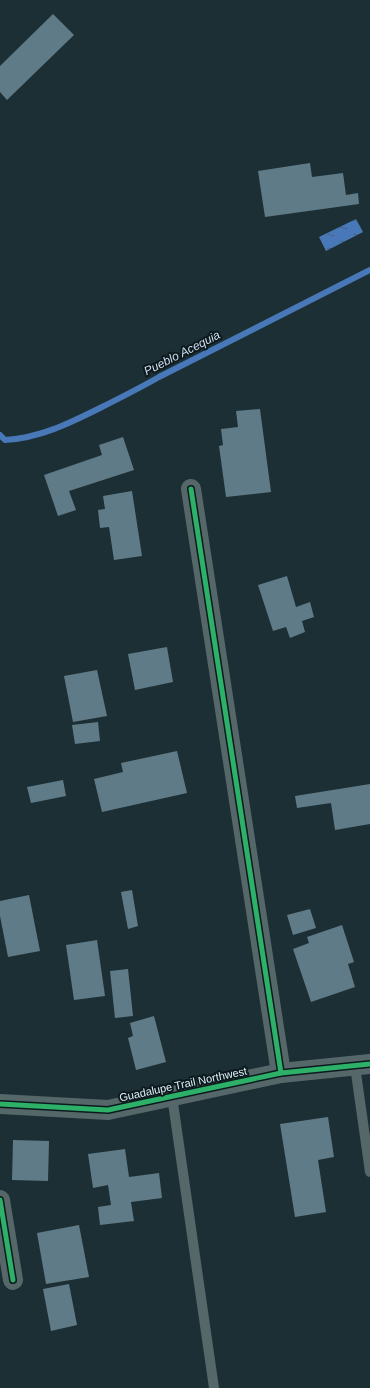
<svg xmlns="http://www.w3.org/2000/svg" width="370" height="1388" font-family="Arial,sans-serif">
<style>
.water{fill:url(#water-ripples)}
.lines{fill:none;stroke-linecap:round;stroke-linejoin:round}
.stream{stroke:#4878b7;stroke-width:6}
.building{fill:#607b88}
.lane{stroke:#566769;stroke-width:10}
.street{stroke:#566769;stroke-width:20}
.cycleway-casing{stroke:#0c1a1e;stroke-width:8}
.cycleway{stroke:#2db169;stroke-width:5}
.labels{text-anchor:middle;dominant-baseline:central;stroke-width:4;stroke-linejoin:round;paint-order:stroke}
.street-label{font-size:11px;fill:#def1f7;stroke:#0c1a1e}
.water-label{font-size:12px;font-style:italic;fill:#cedcef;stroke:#0c1a1e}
</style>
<defs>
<pattern id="water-ripples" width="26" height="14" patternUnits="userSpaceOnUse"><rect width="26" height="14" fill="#4878b7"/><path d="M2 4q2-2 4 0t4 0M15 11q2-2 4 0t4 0" fill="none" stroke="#466286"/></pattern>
</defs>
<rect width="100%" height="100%" fill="#1c2f34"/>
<path class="water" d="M356 219 363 232 326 251 319 237Z"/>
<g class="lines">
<path class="stream" d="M0 435 5 440C40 438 70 423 100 408 120 398 140 388 159 377L370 270"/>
</g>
<g class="building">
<path d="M53 14 74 35 7 100 0 92V66Z"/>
<path d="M310 163 312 177 343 173 346 195 358 193 359 204 265 217 258 171Z"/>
<path d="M260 409 271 492 226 497 219 446 223 445 221 429 238 427 236 411Z"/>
<path d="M123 437 134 470 69 491 76 510 58 516 44 475 102 455 99 445Z"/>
<path d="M132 491 142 556 114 560 109 527 100 528 98 510 105 509 103 496Z"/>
<path d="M287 576 296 607 310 602 314 617 302 621 305 632 290 638 286 627 273 631 258 585Z"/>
<path d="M167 647 173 682 135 690 128 654Z"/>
<path d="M97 670 107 716 73 722 64 676Z"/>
<path d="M98 722 100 741 75 744 72 725Z"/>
<path d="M177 751 187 793 102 812 94 779 123 772 121 763Z"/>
<path d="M63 780 66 796 31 803 27 787Z"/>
<path d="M370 784V824L335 830 331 803 297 808 295 796Z"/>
<path d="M132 890 138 926 128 929 121 892Z"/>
<path d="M29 895 40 951 8 957 0 916V901Z"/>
<path d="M310 909 316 928 293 935 287 915Z"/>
<path d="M342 925 354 962 348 964 355 987 311 1002 293 949 309 943 307 937Z"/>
<path d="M97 940 105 996 74 1000 66 945Z"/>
<path d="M128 969 133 1016 115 1018 110 971Z"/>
<path d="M154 1016 166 1062 136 1070 128 1038 133 1036 130 1023Z"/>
<path d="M328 1117 334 1157 318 1160 326 1212 295 1217 280 1124Z"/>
<path d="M13 1140 49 1141 48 1181 12 1180Z"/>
<path d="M125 1149 129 1177 159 1173 162 1198 131 1202 134 1221 100 1225 98 1207 111 1205 108 1185 93 1188 88 1154Z"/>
<path d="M79 1225 89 1277 46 1284 37 1233Z"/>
<path d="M69 1284 77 1325 51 1331 43 1289Z"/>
</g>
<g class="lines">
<g class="lane">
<path d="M355 1066 370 1172"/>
<path d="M172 1096 214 1388"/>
</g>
<g class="street">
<path d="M191 489 281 1073"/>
<path d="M0 1104 108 1110 281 1073 370 1064"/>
<path d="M0 1200 13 1280"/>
</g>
<defs>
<g id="cycleway">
<path d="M191 489 281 1073"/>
<path d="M0 1104 108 1110 281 1073 370 1064"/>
<path d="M0 1200 13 1280"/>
</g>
</defs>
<use href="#cycleway" class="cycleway-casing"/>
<use href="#cycleway" class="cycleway"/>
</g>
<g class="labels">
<g class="street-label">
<text transform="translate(183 1084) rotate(-12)">Guadalupe Trail Northwest</text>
</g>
<g class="water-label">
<text transform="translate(182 353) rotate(-27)">Pueblo Acequia</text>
</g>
</g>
</svg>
